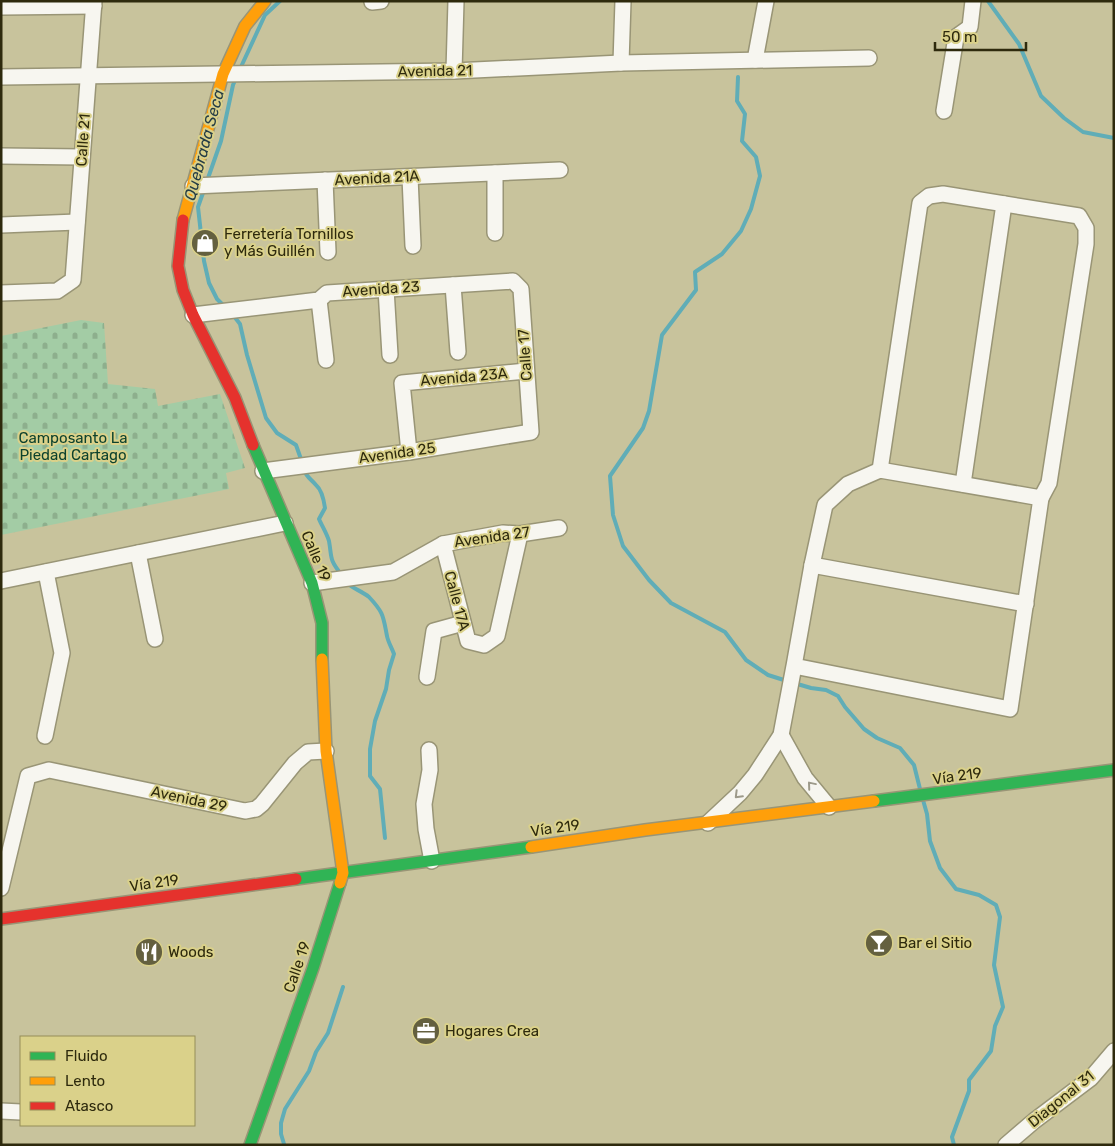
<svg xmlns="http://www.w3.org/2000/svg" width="1115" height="1146" font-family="Rubik,sans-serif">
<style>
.cemetery{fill:url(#cemetery-stones)}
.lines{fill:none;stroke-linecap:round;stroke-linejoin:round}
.stream{stroke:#60adb7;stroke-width:4}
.street-casing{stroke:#999576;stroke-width:18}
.fast-casing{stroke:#999576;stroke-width:14}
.slow-casing{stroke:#999576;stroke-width:14}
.jam-casing{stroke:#999576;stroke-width:14}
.street{stroke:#f7f6f0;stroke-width:15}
.fast{stroke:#30b455;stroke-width:11}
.slow{stroke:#ff9f0a;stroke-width:11}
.jam{stroke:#e5322d;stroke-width:11}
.oneway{stroke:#9d9a8a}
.labels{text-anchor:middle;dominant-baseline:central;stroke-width:4;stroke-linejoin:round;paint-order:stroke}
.street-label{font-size:15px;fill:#2e2a0d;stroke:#dad18a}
.poi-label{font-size:15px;fill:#2e2a0d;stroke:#dad18a;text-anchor:start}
.park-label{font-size:15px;fill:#0d422d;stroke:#dad18a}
.water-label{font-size:16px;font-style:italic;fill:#253d45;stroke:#dad18a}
</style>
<defs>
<pattern id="cemetery-stones" width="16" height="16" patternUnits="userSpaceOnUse" patternTransform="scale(1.25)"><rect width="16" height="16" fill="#a3cca5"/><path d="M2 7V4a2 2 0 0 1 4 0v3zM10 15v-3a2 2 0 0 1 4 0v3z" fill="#8daf8d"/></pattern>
</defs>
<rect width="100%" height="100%" fill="#c8c39c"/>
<path class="cemetery" d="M81 320 104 323 108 384 155 389 158 406 220 394 245 468 226 473 229 489 1 535V336Z"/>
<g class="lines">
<g class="stream">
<path d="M988 1 1019 44 1041 96 1064 118 1083 132 1114 138"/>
<path d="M240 69 265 15 280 1"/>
<path d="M738 77 737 101 745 114 742 141 756 157 760 176 751 209 741 231 722 254 695 272 696 290 662 335 649 411 643 428 610 476 613 515 623 546 649 580 671 603 725 632 746 660 768 675 787 681"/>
<path d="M207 181 221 141 233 85 236 78"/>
<path d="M204 190 198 207 204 261 209 283 217 299 224 306"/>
<path d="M233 315 240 324 247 355 266 418 277 433 296 445 302 462"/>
<path d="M303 468C306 477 311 479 316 485 322 490 324 501 325 508L319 519C322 526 327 534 329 541 332 558 329 559 341 574"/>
<path d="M346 582C351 588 362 591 369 597 384 613 383 616 387 636 388 642 392 648 394 654L389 670 386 689 375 721 370 749V776L380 789 385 838"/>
<path d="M794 683 811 688 826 690 838 696 845 707 864 729 877 738 900 748 914 765 920 789"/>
<path d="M923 800 927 814 930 841 940 868 956 889 979 895 996 905 1000 917 994 965 1003 1007 995 1026 991 1051 969 1080V1091L952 1137 954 1145"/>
<path d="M284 1144 281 1134V1123L285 1109 309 1071 316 1052 328 1033 343 987"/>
</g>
<defs>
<g id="street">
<path d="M372 2 381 1"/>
<path d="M1 7 94 6"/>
<path d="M755 60 766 1"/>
<path d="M621 63 623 1"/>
<path d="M454 71 456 1"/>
<path d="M1 77 454 71 621 63 869 58"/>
<path d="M944 111 956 37 970 27 973 1"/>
<path d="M1 156 82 157"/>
<path d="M495 173V233"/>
<path d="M410 177 413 246"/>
<path d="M325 180 328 252"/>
<path d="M193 186 560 170"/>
<path d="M1 225 77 222"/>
<path d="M453 285 458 352"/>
<path d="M386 289 390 355"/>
<path d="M1 293 57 291 73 280 94 1"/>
<path d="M319 300 326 360"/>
<path d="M193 315 319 300 327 293 513 281 521 289 531 432 409 452 263 471"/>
<path d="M409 452 402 383 526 371"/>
<path d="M880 470 920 203 929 196 943 194 1079 216 1086 228V244L1049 483 1041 498"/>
<path d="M963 484 1004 204"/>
<path d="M443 544 468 641 484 645 497 636 520 534"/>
<path d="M138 553 155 639"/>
<path d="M812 565 1026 604"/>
<path d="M1 581 285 523"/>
<path d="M312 583 393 572 443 544 503 533 520 534 559 528"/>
<path d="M427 677 434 631 463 623"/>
<path d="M781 735 805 778 829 807"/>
<path d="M45 736 62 653 46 572"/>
<path d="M429 750 430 770 424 804 426 829 432 861"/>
<path d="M708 823 740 793 755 775 781 735 794 666 1010 709 1041 498 880 470 848 484 825 505 812 565 794 666"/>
<path d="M1 888 28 776 49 770 245 811 256 809 262 804 295 763 308 752 326 751"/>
<path d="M1 1111 21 1112"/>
<path d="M1006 1145 1034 1121 1091 1078 1114 1051"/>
</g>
<g id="fast">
<path d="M253 445 312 583 322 623V659"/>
<path d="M874 801 1114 770"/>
<path d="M296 879 531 847"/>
<path d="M250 1145 313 968 340 883"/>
</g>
<g id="slow">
<path d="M183 220 223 74 245 26 265 1"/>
<path d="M322 659 326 751 343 873 340 883"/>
<path d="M531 847 645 830 874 801"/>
</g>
<g id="jam">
<path d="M183 220 178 266 183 290 193 315 235 398 253 445"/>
<path d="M1 919 296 879"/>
</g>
</defs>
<use href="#street" class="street-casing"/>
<use href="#fast" class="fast-casing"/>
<use href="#slow" class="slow-casing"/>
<use href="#jam" class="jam-casing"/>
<use href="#street" class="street"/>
<use href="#fast" class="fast"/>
<use href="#slow" class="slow"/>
<use href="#jam" class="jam"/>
</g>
<defs><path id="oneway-chevron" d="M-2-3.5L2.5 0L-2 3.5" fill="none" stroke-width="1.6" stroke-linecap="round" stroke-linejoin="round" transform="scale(1.25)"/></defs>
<g class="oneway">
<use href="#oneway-chevron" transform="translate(811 785) rotate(-130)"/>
<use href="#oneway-chevron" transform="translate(738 795) rotate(135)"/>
</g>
<defs>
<symbol id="shop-disc" viewBox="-11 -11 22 22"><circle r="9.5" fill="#64603f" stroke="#dad18a"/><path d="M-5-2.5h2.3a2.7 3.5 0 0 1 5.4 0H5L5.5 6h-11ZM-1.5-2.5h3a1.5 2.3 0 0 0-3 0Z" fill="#fff"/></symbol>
<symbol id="bar-disc" viewBox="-11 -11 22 22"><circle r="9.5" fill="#64603f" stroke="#dad18a"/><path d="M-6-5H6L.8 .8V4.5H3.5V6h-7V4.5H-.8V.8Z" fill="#fff"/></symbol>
<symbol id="restaurant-disc" viewBox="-11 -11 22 22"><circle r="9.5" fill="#64603f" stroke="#dad18a"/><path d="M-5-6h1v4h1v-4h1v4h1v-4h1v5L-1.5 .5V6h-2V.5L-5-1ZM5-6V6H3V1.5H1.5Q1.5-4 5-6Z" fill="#fff"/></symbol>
<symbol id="office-disc" viewBox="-11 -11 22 22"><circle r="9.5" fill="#64603f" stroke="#dad18a"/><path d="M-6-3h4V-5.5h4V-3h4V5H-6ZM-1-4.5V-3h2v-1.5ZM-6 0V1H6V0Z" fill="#fff"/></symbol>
</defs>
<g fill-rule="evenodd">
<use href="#shop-disc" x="189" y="227" width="32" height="32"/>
<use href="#bar-disc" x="863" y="927" width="32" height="32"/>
<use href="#restaurant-disc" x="133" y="936" width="32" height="32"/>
<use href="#office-disc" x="410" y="1015" width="32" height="32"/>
</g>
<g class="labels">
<g class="street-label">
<text transform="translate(435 71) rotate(-1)">Avenida 21</text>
<text transform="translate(83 140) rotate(-86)">Calle 21</text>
<text transform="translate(377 178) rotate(-3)">Avenida 21A</text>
<text transform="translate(381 289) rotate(-4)">Avenida 23</text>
<text transform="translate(525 355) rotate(-94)">Calle 17</text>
<text transform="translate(464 377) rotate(-5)">Avenida 23A</text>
<text transform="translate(397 453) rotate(-8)">Avenida 25</text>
<text transform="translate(492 537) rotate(-8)">Avenida 27</text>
<text transform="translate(316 556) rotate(67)">Calle 19</text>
<text transform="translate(457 601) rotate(75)">Calle 17A</text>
<text transform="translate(957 776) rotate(-8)">Vía 219</text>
<text transform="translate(189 799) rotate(12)">Avenida 29</text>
<text transform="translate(555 828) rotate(-8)">Vía 219</text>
<text transform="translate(154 883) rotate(-8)">Vía 219</text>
<text transform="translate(297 967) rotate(-71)">Calle 19</text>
<text transform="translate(1061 1099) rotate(-39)">Diagonal 31</text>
</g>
<g class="poi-label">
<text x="224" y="234">Ferretería Tornillos<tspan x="224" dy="17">y Más Guillén</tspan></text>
<text x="898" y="943">Bar el Sitio</text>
<text x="168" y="952">Woods</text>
<text x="445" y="1031">Hogares Crea</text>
</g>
<g class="park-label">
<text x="73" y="438">Camposanto La<tspan x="73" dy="17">Piedad Cartago</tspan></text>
</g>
<g class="water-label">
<text transform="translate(204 145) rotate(-75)">Quebrada Seca</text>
</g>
</g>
<rect width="1115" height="1146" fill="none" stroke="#2e2a0d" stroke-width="5"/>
<rect x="20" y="1036" width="175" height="90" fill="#dad18a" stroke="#958e58"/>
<rect x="30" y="1052" width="25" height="8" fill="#30b455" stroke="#958e58"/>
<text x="65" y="1061" font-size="15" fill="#2e2a0d">Fluido</text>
<rect x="30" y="1077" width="25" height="8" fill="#ff9f0a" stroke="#958e58"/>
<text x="65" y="1086" font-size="15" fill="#2e2a0d">Lento</text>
<rect x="30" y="1102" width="25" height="8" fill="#e5322d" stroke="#958e58"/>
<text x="65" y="1111" font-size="15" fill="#2e2a0d">Atasco</text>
<path d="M935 42v8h91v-8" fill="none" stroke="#2e2a0d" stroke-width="2.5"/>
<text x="942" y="42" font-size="15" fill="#2e2a0d" stroke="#dad18a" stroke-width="4" paint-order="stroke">50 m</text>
</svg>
